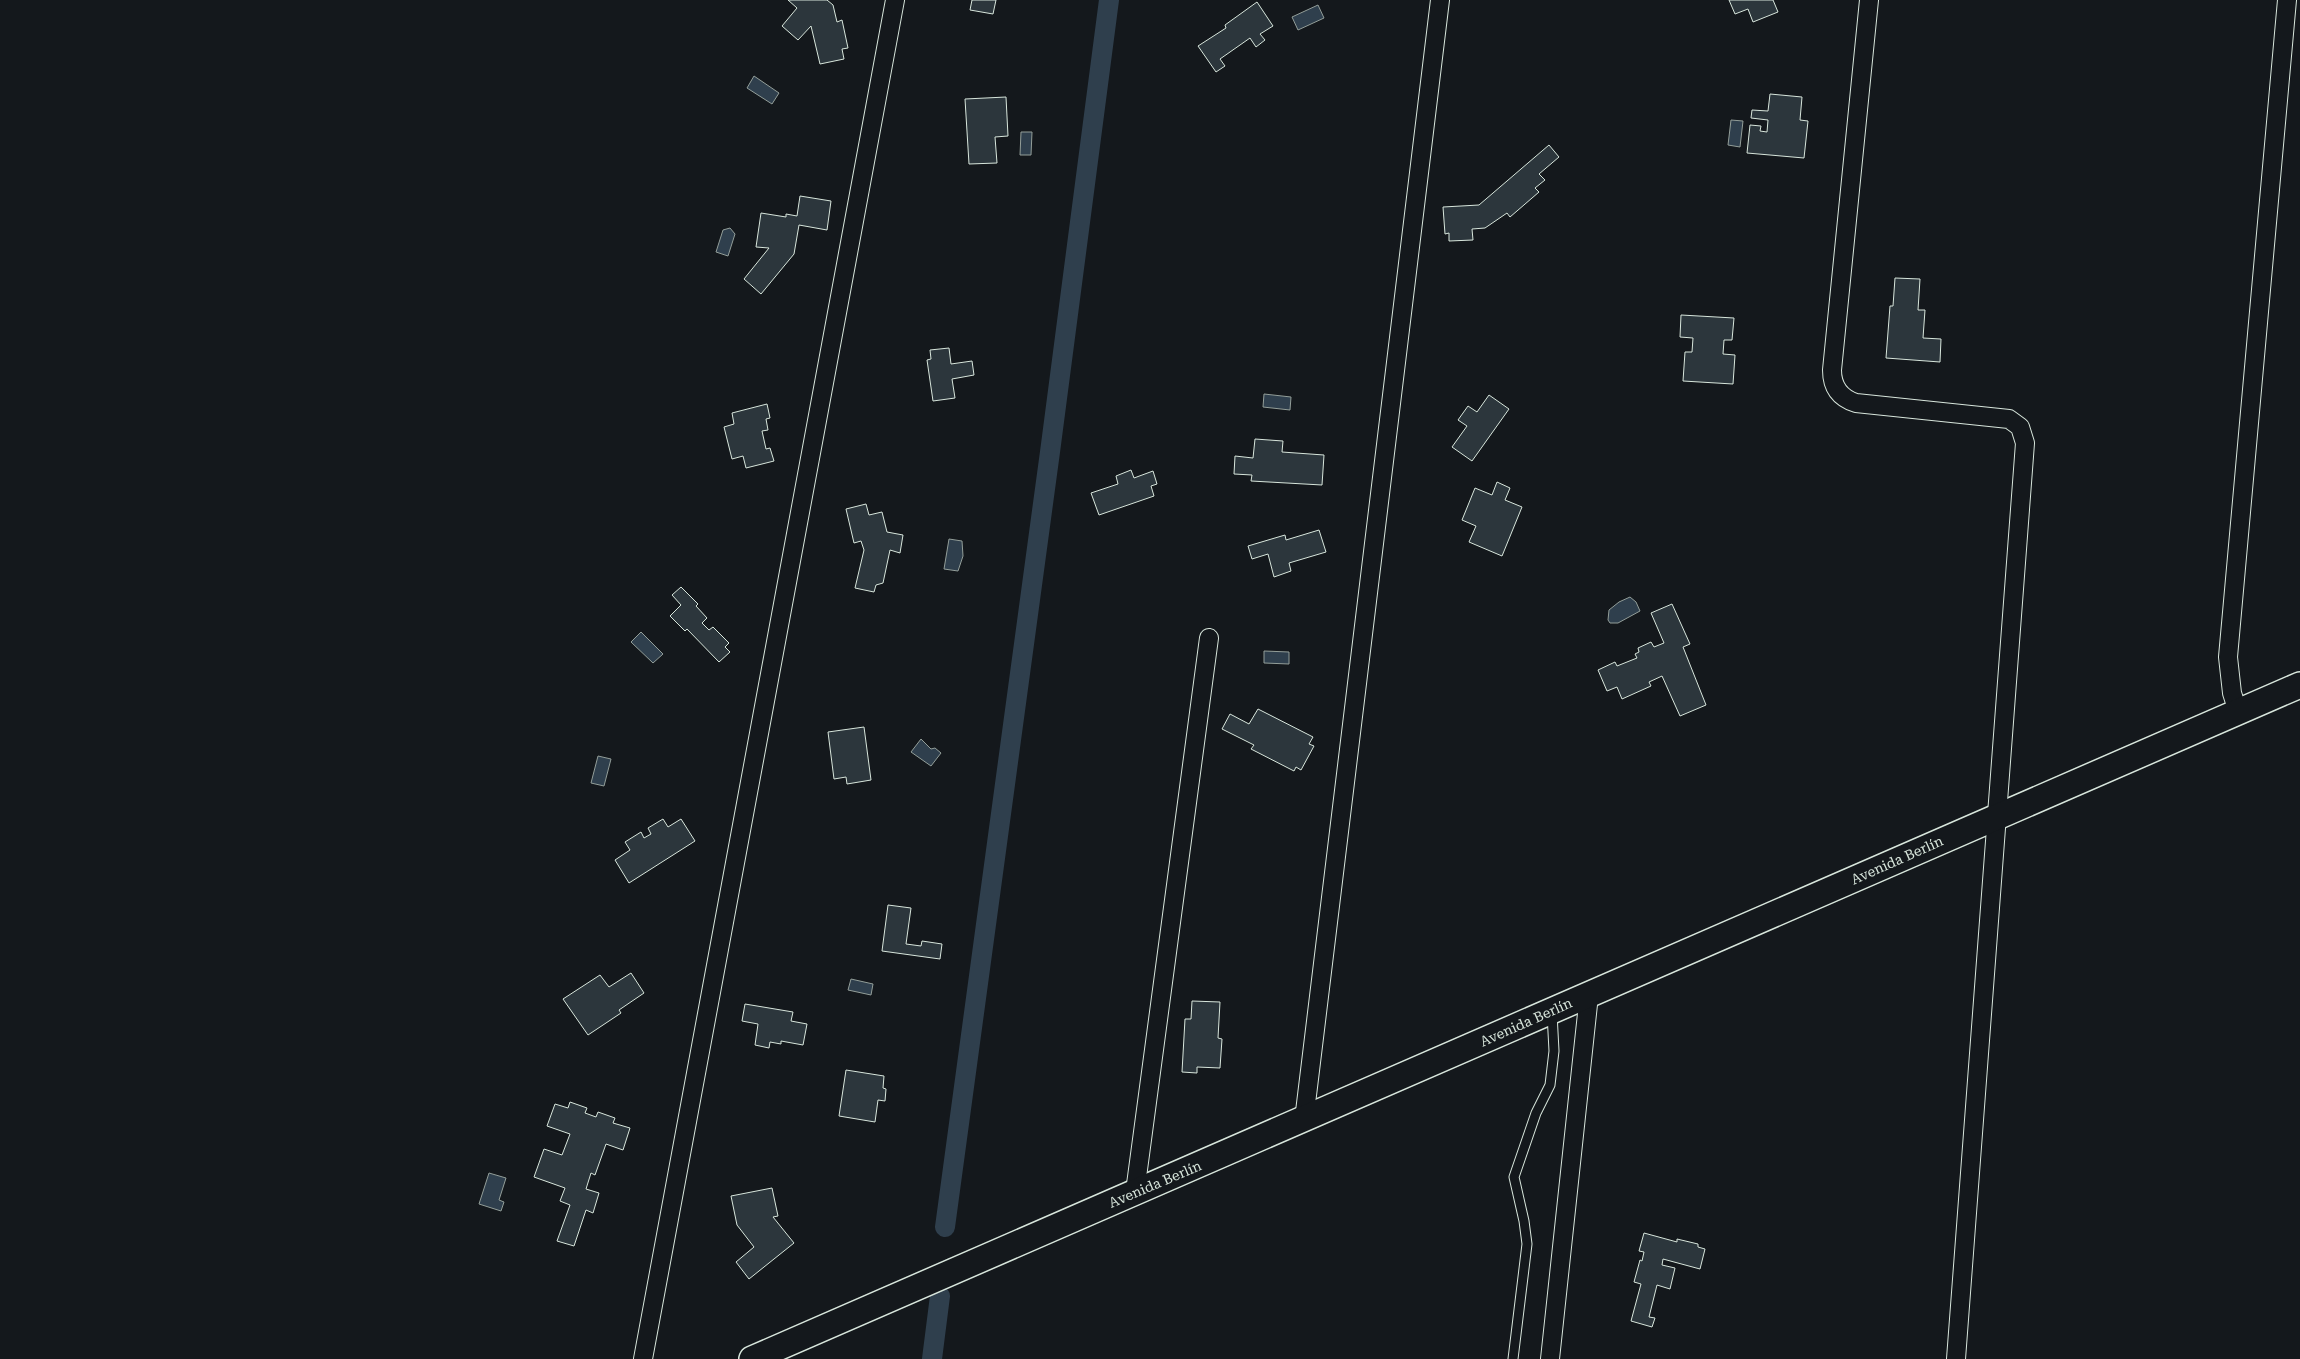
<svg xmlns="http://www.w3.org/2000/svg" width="2300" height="1359" font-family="'Roboto Serif',serif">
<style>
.water{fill:#2f3f4d;stroke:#939e99}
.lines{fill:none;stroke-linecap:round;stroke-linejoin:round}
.canal{stroke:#2f3f4d;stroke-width:20}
.building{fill:#2c363c;stroke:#d8e6dc}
.lane-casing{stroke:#d8e6dc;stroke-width:11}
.street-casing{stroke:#d8e6dc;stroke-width:20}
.secondary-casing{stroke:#d8e6dc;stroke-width:28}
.lane{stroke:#14181c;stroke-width:9}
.street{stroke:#14181c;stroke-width:18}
.secondary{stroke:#14181c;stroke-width:25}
.labels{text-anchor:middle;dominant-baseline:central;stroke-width:4;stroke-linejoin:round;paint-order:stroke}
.street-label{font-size:14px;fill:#d8e6dc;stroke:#14181c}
</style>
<rect width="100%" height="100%" fill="#14181c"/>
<g class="water">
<path d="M1318 5 1324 18 1298 30 1292 17Z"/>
<path d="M754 76 779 93 772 104 747 88Z"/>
<path d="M1731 120 1743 121 1740 147 1728 145Z"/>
<path d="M1021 132H1032L1031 155H1020Z"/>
<path d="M730 228 735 234 728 256 716 252 723 230Z"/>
<path d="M1264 394 1291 397 1290 410 1263 407Z"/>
<path d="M949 539 962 541 963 556 958 571 944 569Z"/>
<path d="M1630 597 1636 602 1640 611 1618 623H1610L1608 620 1609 610 1619 602Z"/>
<path d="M641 632 663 654 653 663 631 642Z"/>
<path d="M1264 651 1289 652V664L1264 663Z"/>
<path d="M921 739 931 749 935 748 941 753 931 766 911 752Z"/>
<path d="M598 756 611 759 604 786 591 783Z"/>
<path d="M851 979 873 984 871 995 848 990Z"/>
<path d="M489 1173 506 1178 499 1200 504 1202 501 1211 479 1204Z"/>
</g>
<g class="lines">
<g class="canal">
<path d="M945 1227 1050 452 1109 0"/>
<path d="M932 1359 940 1296"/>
</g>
</g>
<g class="building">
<path d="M788 0H827L833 5 837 22 842 20 848 48 842 49 844 59 820 64 811 26 798 40 782 26 797 8Z"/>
<path d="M972 0H996L993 14 970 10Z"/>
<path d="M1729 0H1773L1778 12 1753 22 1748 9 1735 14Z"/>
<path d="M1257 2 1273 26 1260 34 1265 40 1256 47 1250 38 1220 59 1225 66 1216 72 1198 46 1226 28 1225 25Z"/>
<path d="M1770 94 1802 97 1800 120 1808 121 1804 158 1747 153 1750 125 1761 126 1760 131 1767 132 1768 120 1751 118 1752 110 1768 111Z"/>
<path d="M1006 97 1008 136 995 137 997 163 969 164 965 99Z"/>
<path d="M1549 145 1559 157 1539 174 1545 180 1535 188 1539 192 1510 217 1507 213 1485 228 1472 229 1473 240 1449 241V233L1445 234 1443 207 1479 205Z"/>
<path d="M800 196 831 201 827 230 799 225 794 254 761 294 744 279 769 248 756 247 761 213 786 217V214L797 216Z"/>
<path d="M1895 278 1920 279 1918 310H1925L1923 338 1941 339 1940 362 1886 358 1890 306H1893Z"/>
<path d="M1681 315 1734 318 1732 340H1724L1723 354 1735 355 1733 384 1683 381 1685 352H1692L1693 338 1680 337Z"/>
<path d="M949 348 951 364 972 361 974 375 952 379 955 398 933 401 927 360 931 359 930 350Z"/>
<path d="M1489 395 1509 409 1472 461 1452 447 1467 426 1458 420 1468 406 1477 412Z"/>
<path d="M767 404 770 418 766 419 768 430 762 431 766 449 770 448 774 461 746 468 743 456 732 459 724 427 734 424 732 413Z"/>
<path d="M1255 439 1283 441 1282 452 1324 455 1322 485 1251 481 1252 475 1234 474 1235 456 1253 458Z"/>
<path d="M1131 470 1134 478 1153 471 1157 484 1151 486 1154 496 1099 515 1091 493 1118 484 1116 476Z"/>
<path d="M1497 482 1510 488 1505 500 1522 507 1502 556 1469 542 1476 526 1462 520 1475 488 1492 495Z"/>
<path d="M866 504 869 515 882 512 887 532 903 535 900 553 890 550 883 583 876 585 874 592 855 588 864 550 861 541 854 543 846 509Z"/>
<path d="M1319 530 1326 552 1289 563 1291 571 1274 577 1268 554 1252 559 1248 546 1285 535 1286 540Z"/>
<path d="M681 587 698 604 696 606 707 618 702 623 709 630 713 627 729 643 725 647 730 652 719 662 687 629 685 631 670 616 681 605 672 595Z"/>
<path d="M1672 604 1690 644 1683 647 1706 705 1680 716 1662 676 1649 682 1651 686 1622 699 1617 687 1607 691 1598 670 1615 662 1617 666 1637 658 1635 654 1639 652 1638 648 1651 642 1654 647 1664 643 1651 613Z"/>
<path d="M1258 709 1313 737 1309 744 1314 746 1301 770 1296 767 1294 771 1251 749 1254 745 1222 729 1230 714 1249 724Z"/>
<path d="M864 727 871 780 847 784 846 777 834 779 828 732Z"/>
<path d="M663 819 668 827 681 819 695 841 629 883 615 860 630 850 625 842 641 832 644 838 651 834 648 828Z"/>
<path d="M888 905 911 908 906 944 921 946 922 941 942 944 940 959 882 951Z"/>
<path d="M631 973 644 993 619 1010 621 1013 588 1035 563 999 600 975 609 987Z"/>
<path d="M1192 1001 1220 1002 1218 1038 1222 1039 1220 1068 1197 1067V1073L1182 1072 1185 1019H1191Z"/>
<path d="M745 1004 793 1012 791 1021 807 1024 803 1045 781 1041V1044L770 1042 769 1048 755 1045 758 1024 742 1021Z"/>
<path d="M846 1070 884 1076 883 1088 886 1089 885 1101 878 1100 875 1122 839 1116Z"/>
<path d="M570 1102 587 1108 585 1113 596 1117 598 1112 615 1118 613 1123 630 1128 623 1150 606 1144 595 1175 591 1173 586 1189 599 1193 593 1213 586 1210 574 1246 557 1241 570 1205 560 1201 565 1188 534 1177 544 1149 562 1155 570 1134 547 1126 555 1104 568 1108Z"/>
<path d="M772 1188 778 1216 773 1217 794 1243 749 1279 736 1262 754 1247 737 1225 731 1196Z"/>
<path d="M1644 1233 1677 1242V1239L1698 1244V1247L1705 1249 1700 1269 1663 1259 1662 1265 1675 1268 1670 1289 1657 1285 1649 1317 1655 1318 1652 1327 1631 1321 1641 1284 1634 1282 1640 1260 1642 1261 1644 1252 1639 1251Z"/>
</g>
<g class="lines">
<defs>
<path id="lane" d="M1513 1359 1527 1244 1524 1221 1514 1177 1536 1113 1550 1085 1554 1051 1552 1013"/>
<g id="street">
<path d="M1869 0 1832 370C1832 387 1840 398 1856 403L2009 419 2020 427 2025 443 1956 1359"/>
<path d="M2238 712 2232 693 2228 657 2287 0"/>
<path d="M1304 1120 1440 0"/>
<path d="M1135 1192 1209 638"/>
<path d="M643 1359 895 0"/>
<path d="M1550 1359 1589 995"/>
</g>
<path id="secondary" d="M752 1359 2300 685"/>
</defs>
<use href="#lane" class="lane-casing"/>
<use href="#street" class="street-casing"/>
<use href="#secondary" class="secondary-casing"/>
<use href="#lane" class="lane"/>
<use href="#street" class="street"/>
<use href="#secondary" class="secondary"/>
</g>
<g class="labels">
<g class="street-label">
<text transform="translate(1897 860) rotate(-24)">Avenida Berlín</text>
<text transform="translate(1526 1022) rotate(-24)">Avenida Berlín</text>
<text transform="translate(1155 1184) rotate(-23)">Avenida Berlín</text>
</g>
</g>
</svg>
